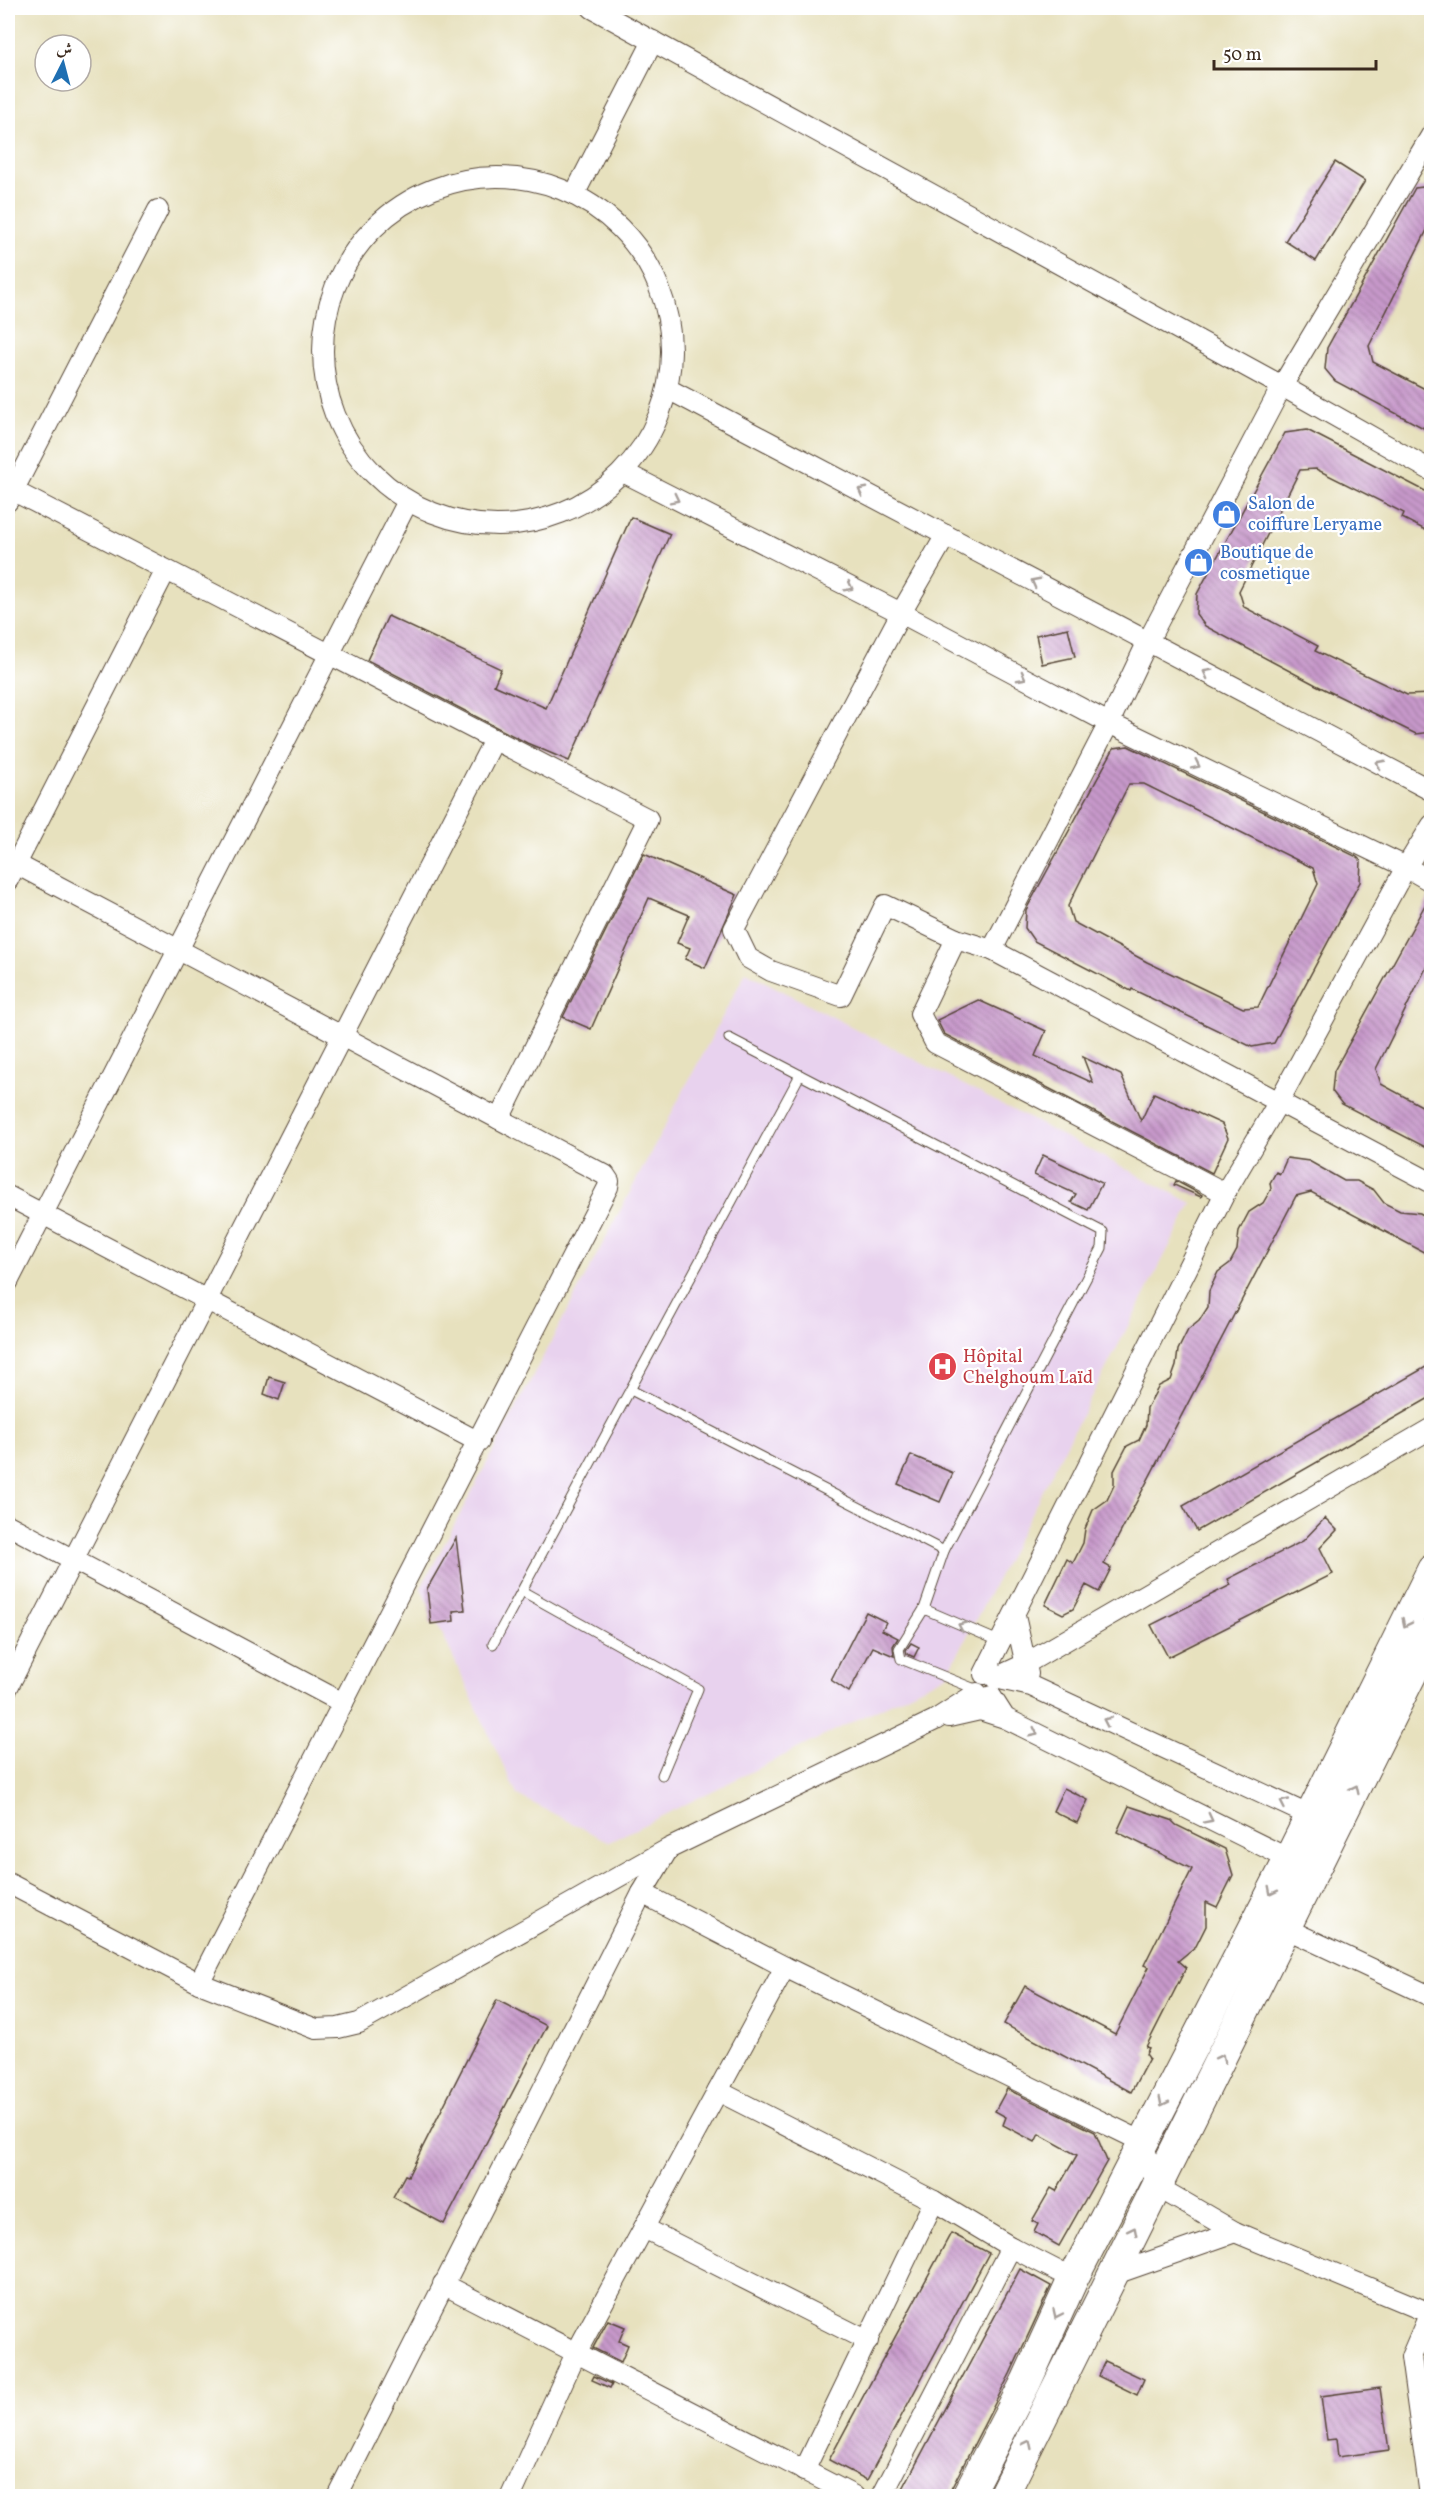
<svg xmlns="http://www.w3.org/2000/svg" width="1439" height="2504" font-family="Vollkorn,Amiri,serif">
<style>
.built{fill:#e8d2ee}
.building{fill:url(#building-back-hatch);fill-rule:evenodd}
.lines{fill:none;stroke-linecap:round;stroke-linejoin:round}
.service-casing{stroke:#554536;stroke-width:11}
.minor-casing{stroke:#554536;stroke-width:22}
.primary-casing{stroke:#554536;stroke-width:32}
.service{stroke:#fff;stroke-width:9}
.minor{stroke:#fff;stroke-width:20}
.primary{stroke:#fff;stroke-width:30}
.oneway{stroke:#a79f9a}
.labels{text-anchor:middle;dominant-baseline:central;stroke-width:4.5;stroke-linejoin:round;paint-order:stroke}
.shop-label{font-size:18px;fill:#366cbe;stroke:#fff;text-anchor:start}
.health-label{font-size:18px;fill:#be3a42;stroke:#fff;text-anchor:start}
</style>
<defs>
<pattern id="building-back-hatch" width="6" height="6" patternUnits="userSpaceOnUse" patternTransform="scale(1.5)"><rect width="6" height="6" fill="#c799cb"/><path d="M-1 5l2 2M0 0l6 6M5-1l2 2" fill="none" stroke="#a37da4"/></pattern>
</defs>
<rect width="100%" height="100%" fill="#fff"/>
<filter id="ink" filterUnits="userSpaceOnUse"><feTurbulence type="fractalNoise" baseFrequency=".0167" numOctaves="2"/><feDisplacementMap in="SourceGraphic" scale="12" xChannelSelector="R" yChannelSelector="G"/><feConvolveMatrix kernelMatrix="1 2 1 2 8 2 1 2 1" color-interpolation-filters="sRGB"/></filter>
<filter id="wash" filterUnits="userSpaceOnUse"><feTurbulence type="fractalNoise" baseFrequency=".008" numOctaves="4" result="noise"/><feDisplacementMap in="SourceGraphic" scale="24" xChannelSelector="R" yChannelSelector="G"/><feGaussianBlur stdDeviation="1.35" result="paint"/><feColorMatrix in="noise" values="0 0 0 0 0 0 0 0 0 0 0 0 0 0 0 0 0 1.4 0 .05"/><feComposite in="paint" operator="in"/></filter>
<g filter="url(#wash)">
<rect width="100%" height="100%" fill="#e7e1be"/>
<path class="built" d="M746 972 1192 1203 947 1675 609 1842 517 1795 421 1588Z"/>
<g id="blocks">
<g class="building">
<path d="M1335 162 1365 181 1316 261 1285 241Z"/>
<path d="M1431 186V222L1369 346 1373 362 1431 392V432L1335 381 1325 369 1327 348 1415 188Z"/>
<path d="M1307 430 1431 494V533L1402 518 1404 513 1316 469 1300 470 1239 591 1244 607 1318 646 1315 651 1407 695 1431 694V732L1416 734 1316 685 1205 626 1196 614 1197 594 1285 433Z"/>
<path d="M631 517 670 534 569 761 527 743 367 660 388 616 501 669 494 685 546 708Z"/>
<path d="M1068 628 1075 657 1042 664 1036 635Z"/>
<path d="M1128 746 1357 857 1361 861 1360 882 1274 1043 1252 1047 1132 989 1131 991 1034 941 1025 928 1026 910 1114 748ZM1129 784H1144L1313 868 1318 884 1258 1007 1243 1008 1147 962 1073 922 1068 906Z"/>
<path d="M644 854 737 895 705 968 685 959 690 948 677 943 689 915 649 898 591 1029 563 1017Z"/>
<path d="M1431 894V958L1376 1069 1381 1084 1431 1111V1150L1342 1104 1332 1091 1334 1071Z"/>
<path d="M978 1000 1046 1031 1035 1056 1093 1083 1083 1057 1121 1075 1141 1121 1154 1093 1222 1124 1228 1138 1212 1173 944 1034 937 1020Z"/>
<path d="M1043 1155 1102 1183 1088 1210 1071 1202 1076 1194 1034 1175Z"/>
<path d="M1287 1158 1309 1161 1344 1181H1357L1374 1190 1384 1203 1400 1211 1420 1213 1431 1220V1256L1311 1192 1296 1196 1104 1564 1111 1568 1099 1592 1086 1585 1073 1609 1063 1614 1045 1605 1067 1559 1073 1563 1083 1543 1085 1529 1093 1510 1107 1500 1114 1485V1471L1127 1446 1139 1440 1146 1425 1147 1408 1159 1386 1171 1380 1176 1366 1178 1350 1188 1330 1199 1321 1208 1307 1209 1291 1218 1272 1230 1263 1237 1250 1239 1231 1249 1212 1263 1203 1271 1189 1270 1183 1276 1172 1280 1174Z"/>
<path d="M1176 1181 1202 1195 1201 1197 1174 1185Z"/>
<path d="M1431 1364V1397L1197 1531 1183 1506Z"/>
<path d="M269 1377 285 1382 279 1400 264 1394Z"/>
<path d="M911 1455 953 1473 940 1502 898 1484Z"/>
<path d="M1325 1518 1337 1530 1320 1548 1333 1574 1168 1657 1151 1625 1231 1585 1228 1579 1303 1541Z"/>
<path d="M456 1538 465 1610 453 1611 454 1621 431 1624 427 1589Z"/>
<path d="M866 1612 886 1622 882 1630 898 1638 893 1646 894 1656 873 1647 849 1692 831 1680Z"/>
<path d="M911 1643 919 1647 914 1657 907 1654 906 1650Z"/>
<path d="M1064 1788 1088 1800 1077 1823 1053 1811Z"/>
<path d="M1129 1806 1171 1820 1176 1825 1225 1849 1233 1875 1217 1907 1206 1902V1926L1196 1946 1178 1961 1186 1968 1146 2047 1149 2048 1146 2054 1149 2058 1131 2092 1004 2024 1025 1986 1115 2034 1149 1967 1144 1965 1192 1869 1117 1832Z"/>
<path d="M497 2000 547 2026 444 2224 393 2197 405 2175 408 2176Z"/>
<path d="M1007 2089 1095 2132 1107 2161 1059 2246 1034 2232 1038 2224 1032 2221 1051 2188 1056 2191 1077 2155 1039 2134 1035 2142 1003 2125 1006 2117 995 2111Z"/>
<path d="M951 2233 989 2253 867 2480 829 2460Z"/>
<path d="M1020 2269 1051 2286 1010 2374 951 2489 947 2496H899Z"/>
<path d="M608 2320 625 2327 619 2341 628 2345 621 2362 593 2348Z"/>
<path d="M1105 2361 1144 2379 1137 2395 1098 2376Z"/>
<path d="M594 2376 612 2384 610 2388 592 2380Z"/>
<path d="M1380 2388 1389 2450 1338 2457 1336 2439 1327 2440 1321 2396Z"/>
</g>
</g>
</g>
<g filter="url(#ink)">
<use href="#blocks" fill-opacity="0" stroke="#554536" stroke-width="1.5"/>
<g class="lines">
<defs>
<g id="service">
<path d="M729 1038 1103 1232 1102 1248 944 1551 924 1609 899 1649 901 1659 975 1689"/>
<path d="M631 1390 944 1551"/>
<path d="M522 1591 698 1689 662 1775"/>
<path d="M924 1609 1001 1642"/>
<path d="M493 1644 800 1075"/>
</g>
<g id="minor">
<path d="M592 8 1282 386 1432 471"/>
<circle cx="497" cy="351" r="174"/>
<path d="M574 195 653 41"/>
<path d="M668 389 1432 791"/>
<path d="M623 472 901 613 1109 723 1406 867 1432 882"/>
<path d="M8 488 648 819 499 1119"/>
<path d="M8 501 158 210"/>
<path d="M946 535 901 613 734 929 748 958 771 971 841 996 885 905 956 939"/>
<path d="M16 864 605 1175 609 1181 608 1187 199 1983"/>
<path d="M8 880 166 570"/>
<path d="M992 950 1109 723 1148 641 1282 386 1432 134"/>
<path d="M1225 1193 935 1043 920 1014 956 939 992 950 1432 1183"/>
<path d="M8 1196 479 1442"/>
<path d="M8 1282 408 501"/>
<path d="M8 1525 343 1703"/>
<path d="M1015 1616 1028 1674"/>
<path d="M984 1674 1225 1193 1278 1103 1406 867 1432 825"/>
<path d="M995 1678 1025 1664 1432 1428"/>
<path d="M995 1678 1031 1686 1319 1820"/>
<path d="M8 1687 494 740"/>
<path d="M991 1696 1005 1718 1299 1864"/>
<path d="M949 1717 980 1710 1005 1718"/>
<path d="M8 1883 199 1983 316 2029 338 2028 359 2023 668 1849 935 1720 977 1693"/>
<path d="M642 1893 785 1967 1143 2142 1156 2186 1235 2232 1432 2314"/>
<path d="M1287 1929 1432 1997"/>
<path d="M718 2091 934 2201 1011 2247 1073 2279"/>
<path d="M644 2228 868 2341"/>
<path d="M1112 2275 1235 2232"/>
<path d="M443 2284 854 2496"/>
<path d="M804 2471 934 2201"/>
<path d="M337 2496 642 1893 667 1851"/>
<path d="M511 2496 576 2353 785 1967"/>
<path d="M882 2496 1011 2247"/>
<path d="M1430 2496 1411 2357 1432 2308"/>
</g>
<g id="primary">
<path d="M967 2496 1026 2382 1073 2279 1289 1859 1432 1570"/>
<path d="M1003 2496C1144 2208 1291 1922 1432 1633"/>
</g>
</defs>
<use href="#service" class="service-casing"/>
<use href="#minor" class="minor-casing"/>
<use href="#primary" class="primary-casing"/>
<use href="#service" class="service"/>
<use href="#minor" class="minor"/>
<use href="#primary" class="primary"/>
</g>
<defs><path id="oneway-chevron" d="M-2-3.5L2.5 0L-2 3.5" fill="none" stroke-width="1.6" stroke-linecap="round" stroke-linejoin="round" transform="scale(1.5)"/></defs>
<g class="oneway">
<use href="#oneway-chevron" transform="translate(862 491) rotate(-152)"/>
<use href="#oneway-chevron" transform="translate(675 499) rotate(27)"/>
<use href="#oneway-chevron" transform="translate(1035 582) rotate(-152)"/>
<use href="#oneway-chevron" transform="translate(849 587) rotate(27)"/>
<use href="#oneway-chevron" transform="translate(1207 673) rotate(-152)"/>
<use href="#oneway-chevron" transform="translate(1022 677) rotate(28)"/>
<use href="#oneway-chevron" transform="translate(1380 764) rotate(-152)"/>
<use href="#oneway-chevron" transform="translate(1196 765) rotate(26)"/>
<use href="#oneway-chevron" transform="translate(1406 1623) rotate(116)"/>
<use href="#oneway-chevron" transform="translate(962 1626) rotate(-157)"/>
<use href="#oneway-chevron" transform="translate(1107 1721) rotate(-155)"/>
<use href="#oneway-chevron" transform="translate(1034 1733) rotate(26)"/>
<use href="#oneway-chevron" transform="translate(1355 1789) rotate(-64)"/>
<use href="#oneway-chevron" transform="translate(1284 1803) rotate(-155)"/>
<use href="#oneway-chevron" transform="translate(1209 1819) rotate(27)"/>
<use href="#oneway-chevron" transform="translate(1272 1891) rotate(117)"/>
<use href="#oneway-chevron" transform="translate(1221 2058) rotate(-63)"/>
<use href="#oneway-chevron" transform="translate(1163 2102) rotate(117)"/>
<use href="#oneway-chevron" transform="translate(1133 2231) rotate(-63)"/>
<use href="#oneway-chevron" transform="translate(1057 2314) rotate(115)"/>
<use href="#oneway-chevron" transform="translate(1028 2444) rotate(-64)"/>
</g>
</g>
<defs>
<symbol id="shop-disc" viewBox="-11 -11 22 22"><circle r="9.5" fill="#3f7fe0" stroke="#fff"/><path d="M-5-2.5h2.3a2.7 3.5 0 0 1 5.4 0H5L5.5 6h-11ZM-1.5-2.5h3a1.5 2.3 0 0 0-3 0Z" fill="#fff"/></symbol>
<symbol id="hospital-disc" viewBox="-11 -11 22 22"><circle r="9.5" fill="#e0444e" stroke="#fff"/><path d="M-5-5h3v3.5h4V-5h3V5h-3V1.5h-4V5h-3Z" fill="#fff"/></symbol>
</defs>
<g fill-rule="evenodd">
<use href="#shop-disc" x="1210" y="498" width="33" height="33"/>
<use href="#shop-disc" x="1182" y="546" width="33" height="33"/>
<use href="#hospital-disc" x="926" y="1350" width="33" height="33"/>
</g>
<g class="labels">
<g class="shop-label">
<text x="1248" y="504">Salon de<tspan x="1248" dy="21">coiffure Leryame</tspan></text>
<text x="1220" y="553">Boutique de<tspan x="1220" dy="21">cosmetique</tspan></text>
</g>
<g class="health-label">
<text x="963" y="1357">Hôpital<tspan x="963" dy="21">Chelghoum Laïd</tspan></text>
</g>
</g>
<rect width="1439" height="2504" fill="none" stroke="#fff" stroke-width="30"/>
<g transform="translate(63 63) rotate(6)"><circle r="28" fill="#ffffff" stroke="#b1aaa5" stroke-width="1.5"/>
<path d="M0-4.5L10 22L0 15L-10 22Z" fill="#1f6fb2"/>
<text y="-9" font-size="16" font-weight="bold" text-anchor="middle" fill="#3b2a1e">ش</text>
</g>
<path d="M1214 60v9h162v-9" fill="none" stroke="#3b2a1e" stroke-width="3"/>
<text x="1223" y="60" font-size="18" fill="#3b2a1e" stroke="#ffffff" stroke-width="4.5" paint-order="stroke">50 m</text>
</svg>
